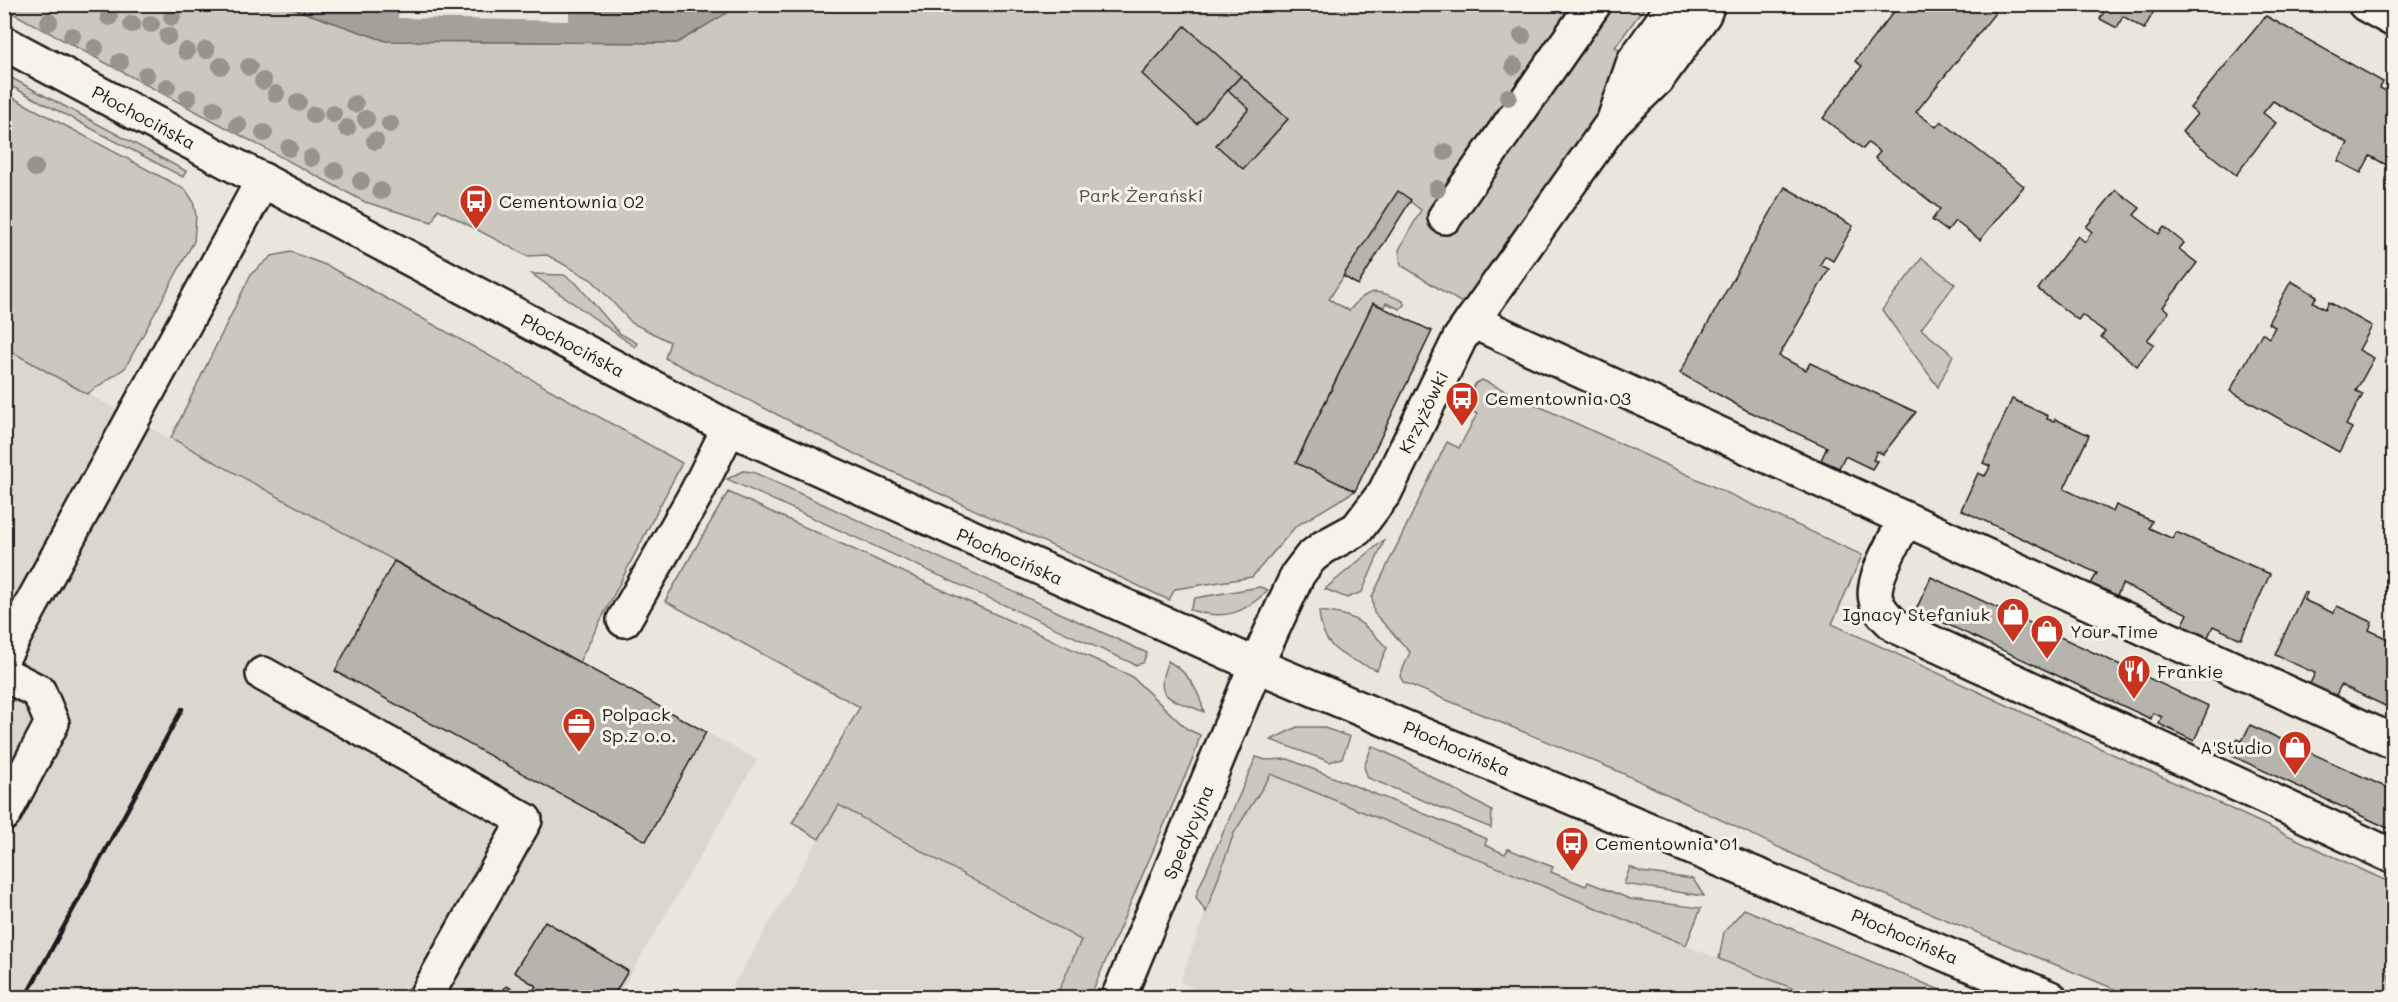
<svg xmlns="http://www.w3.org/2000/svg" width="2398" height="1002" font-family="Mali,sans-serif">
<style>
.built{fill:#dad7ce}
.green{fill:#ccc8c0;stroke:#74726e;stroke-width:1.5}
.water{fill:#a3a19a;stroke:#6d6c68;stroke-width:1.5}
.pier{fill:#eae6dc}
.building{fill:#b6b4ac;stroke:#1c1c1c;stroke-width:1.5}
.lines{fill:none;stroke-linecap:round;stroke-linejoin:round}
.minor-casing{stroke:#1c1c1c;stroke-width:38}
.major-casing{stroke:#1c1c1c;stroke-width:38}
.minor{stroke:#f7f3e8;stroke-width:33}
.major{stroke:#f7f3e8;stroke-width:33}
.rail{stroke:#1c1c1c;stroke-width:4.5}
.tree{fill:#96948d}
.labels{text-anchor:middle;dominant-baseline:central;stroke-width:6;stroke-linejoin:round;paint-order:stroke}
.street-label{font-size:18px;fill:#1c1c1c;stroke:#f7f3e8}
.park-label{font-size:18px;fill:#51504d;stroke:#f7f3e8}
.poi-label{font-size:18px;fill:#1c1c1c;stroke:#f7f3e8;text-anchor:start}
</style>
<rect width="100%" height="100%" fill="#eae6dc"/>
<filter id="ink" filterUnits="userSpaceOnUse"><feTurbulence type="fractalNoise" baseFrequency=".0167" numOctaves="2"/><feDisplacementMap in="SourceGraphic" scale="12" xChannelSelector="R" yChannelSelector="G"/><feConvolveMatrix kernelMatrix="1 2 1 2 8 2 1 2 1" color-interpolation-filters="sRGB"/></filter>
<g filter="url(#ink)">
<g class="built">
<path d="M4 348 757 760 617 997H5Z"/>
<path d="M1270 774 1719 959 1814 997 1213 998 1180 982 1234 833Z"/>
<path d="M838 805 1081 940 1056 997 726 998Z"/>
</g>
<g class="green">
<path d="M740 4 1646 5 1615 47 1626 52 1604 106 1471 298 1460 302 1401 265 1399 250 1421 210 1398 192 1329 299 1349 311C1368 287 1376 289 1403 301L1404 305 1400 309 1386 303 1384 307 1373 303 1296 462 1355 491 1296 526 1252 577 1175 589 1169 600 865 459 665 358 670 342 632 323 592 280 547 255 527 256 438 209 432 222 365 202 5 9 4 5H283L386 41 677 43Z"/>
<path d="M4 74 186 171 183 177 5 83Z"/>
<path d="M4 93 186 190 193 201 196 216 194 241 125 368 87 394 5 348Z"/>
<path d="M291 252 328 266 682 463 579 662 171 438 251 274 272 256Z"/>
<path d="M1922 258 1955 284 1921 329 1953 355 1938 387 1882 310Z"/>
<path d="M532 274 564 275 576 283 619 333 637 343 635 347Z"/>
<path d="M1482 380 1862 555 1832 624 2393 884V951L2385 969 2393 985V997H2134L1835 874 1620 772 1403 682 1400 676 1410 652 1374 613 1372 597 1447 442 1459 448 1477 414 1463 405 1476 383Z"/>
<path d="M743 471 753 472 1147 653 1143 663 1136 665 727 479Z"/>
<path d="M728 492 1131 676 1187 729 1200 735 1195 753 1090 997H1056L1081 940 839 805 819 839 792 823 860 707 665 601Z"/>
<path d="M1385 539 1362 592 1347 598 1325 589Z"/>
<path d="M1260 587 1268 590C1243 615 1224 620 1190 610L1195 598Z"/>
<path d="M1319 611C1355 614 1363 622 1387 648L1377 670C1345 657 1322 651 1319 611Z"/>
<path d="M1168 661C1189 673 1198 689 1204 712 1172 698 1151 701 1168 661Z"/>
<path d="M1297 727H1322L1350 737 1342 758 1330 762 1271 740Z"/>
<path d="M1372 746 1406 762 1492 811 1491 828 1368 778 1364 767Z"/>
<path d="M1256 757 1266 760 1288 759 1487 839 1485 845 1505 854 1508 849 1553 867 1551 872 1586 886 1588 882 1630 899 1701 908 1686 945 1271 774 1234 833 1206 912 1196 897 1198 890Z"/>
<path d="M1630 867 1641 872 1693 879 1704 896 1624 884Z"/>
<path d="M1744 909 1957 997H1814L1719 959 1724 932Z"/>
</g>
<path class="water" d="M283 5H740L677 43 386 41Z"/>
<path class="pier" d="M399 5H569V21L398 18Z"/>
<g class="building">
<path d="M1900 4H1991L1988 8 1995 13 1916 112 1936 127 1941 121 2024 186 1980 240 1955 221 1947 231 1932 220 1940 209 1875 158 1880 152 1868 143 1863 149 1823 118 1862 66 1855 61Z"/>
<path d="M2101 4H2158L2144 29 2123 16 2117 28 2100 19 2106 8Z"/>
<path d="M2266 16 2383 82 2380 88 2394 95V169L2370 156 2361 173 2338 161 2348 143 2273 101 2263 113 2276 123 2236 175 2182 132 2197 114 2190 108Z"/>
<path d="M1185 26 1241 76 1197 124 1142 74Z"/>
<path d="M1241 76 1288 119 1243 169 1216 145 1249 109 1228 90Z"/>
<path d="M1785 187 1853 226 1833 261 1825 256 1820 265 1829 269 1779 356 1806 370 1810 363 1916 412 1883 454 1877 451 1873 460 1877 461 1872 469 1845 456 1839 468 1821 460 1827 447 1746 410 1680 373Z"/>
<path d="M2116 190 2140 208 2134 215 2159 234 2164 227 2184 243 2179 249 2197 263 2163 307 2169 312 2147 340 2154 344 2137 366 2101 337 2105 332 2082 315 2078 320 2038 289 2078 236 2085 242 2092 232 2086 227Z"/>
<path d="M1398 191 1411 200 1358 285 1343 276Z"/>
<path d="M2291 281 2317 296 2313 302 2325 309 2329 302 2372 326 2359 350 2374 358 2356 391 2363 394 2346 425 2352 428 2339 452 2230 391 2262 333 2269 338 2275 327 2268 323Z"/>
<path d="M1373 303 1432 331 1355 491 1296 463Z"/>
<path d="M2012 399 2048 416 2047 419 2054 421 2055 419 2089 435 2064 489 2113 512 2116 505 2152 521 2149 528 2173 539 2176 532 2270 574 2241 639 2213 626 2208 637 2182 626 2188 614 2122 584 2117 596 2091 584 2097 573 1961 510 1978 473 1985 476 1988 471 1990 466 1983 463Z"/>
<path d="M394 561 706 732 646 841 335 671Z"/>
<path d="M1931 577 2209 706 2194 741 2159 724 2162 717 2153 713 2151 719 1916 610Z"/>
<path d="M2304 592 2307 593 2304 600 2333 613 2337 606 2372 622 2369 630 2392 641 2394 638V710L2341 685 2335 697 2309 686 2315 673 2275 655Z"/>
<path d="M2250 725 2394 791 2392 830 2230 755 2237 739 2242 741Z"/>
<path d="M545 921 628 971 612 998H526L506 986 529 997 536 986 514 972Z"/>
<path d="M506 986 512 989 526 998H499Z"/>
<path d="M1290 988 1311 998H1286Z"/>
</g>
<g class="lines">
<defs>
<g id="minor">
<path d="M2365 4 2394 20"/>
<path d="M1615 117 1634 61 1675 4"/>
<path d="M1445 217 1594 4"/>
<path d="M1472 321 2394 742"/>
<path d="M1905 520C1896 539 1870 580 1876 600 1879 611 1888 619 1896 626L2394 857"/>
<path d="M624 620 697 492 729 428"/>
<path d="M4 655 263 180"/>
<path d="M4 674 39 692 52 723 4 814"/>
<path d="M263 674 525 820 425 998"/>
<path d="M1118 998 1256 665 1298 574 1311 557 1324 547 1357 529 1385 492 1460 338 1613 122 1657 79 1704 14 1708 4"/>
</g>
<path id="major" d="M4 43 729 428 1256 665 2050 998"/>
</defs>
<use href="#minor" class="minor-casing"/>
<use href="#major" class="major-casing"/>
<use href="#minor" class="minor"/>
<use href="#major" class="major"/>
<path class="rail" d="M25 998 182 709"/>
</g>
<g class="tree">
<circle cx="109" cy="17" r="9"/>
<circle cx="172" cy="17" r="9"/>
<circle cx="49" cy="22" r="9"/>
<circle cx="132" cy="24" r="9"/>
<circle cx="151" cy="24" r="9"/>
<circle cx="72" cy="36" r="9"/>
<circle cx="168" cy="36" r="9"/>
<circle cx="1522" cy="36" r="9"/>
<circle cx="95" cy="48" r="9"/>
<circle cx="206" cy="50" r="9"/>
<circle cx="186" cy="51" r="9"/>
<circle cx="120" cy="62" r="9"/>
<circle cx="221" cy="66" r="9"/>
<circle cx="1514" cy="66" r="9"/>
<circle cx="249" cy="67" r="9"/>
<circle cx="146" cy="75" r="9"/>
<circle cx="263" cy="81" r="9"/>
<circle cx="167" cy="87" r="9"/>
<circle cx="276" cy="94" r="9"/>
<circle cx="1508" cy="97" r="9"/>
<circle cx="188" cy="98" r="9"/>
<circle cx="298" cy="102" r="9"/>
<circle cx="355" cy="104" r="9"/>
<circle cx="214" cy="109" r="9"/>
<circle cx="333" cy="114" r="9"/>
<circle cx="314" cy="115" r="9"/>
<circle cx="366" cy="119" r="9"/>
<circle cx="390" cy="124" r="9"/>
<circle cx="238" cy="125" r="9"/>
<circle cx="347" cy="128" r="9"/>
<circle cx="264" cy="133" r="9"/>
<circle cx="375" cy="141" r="9"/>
<circle cx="289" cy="148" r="9"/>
<circle cx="1445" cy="152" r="9"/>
<circle cx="311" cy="158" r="9"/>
<circle cx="35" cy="168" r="9"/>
<circle cx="335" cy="171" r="9"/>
<circle cx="361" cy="181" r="9"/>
<circle cx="1437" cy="189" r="9"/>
<circle cx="381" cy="191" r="9"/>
</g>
</g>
<defs>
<symbol id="bus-pin" viewBox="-11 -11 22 30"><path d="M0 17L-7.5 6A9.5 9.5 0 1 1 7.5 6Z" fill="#c8321e" stroke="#f7f3e8"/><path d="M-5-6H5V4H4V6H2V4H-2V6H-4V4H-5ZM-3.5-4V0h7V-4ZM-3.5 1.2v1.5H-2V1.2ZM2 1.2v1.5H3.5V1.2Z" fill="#fff"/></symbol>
<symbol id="shop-pin" viewBox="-11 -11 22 30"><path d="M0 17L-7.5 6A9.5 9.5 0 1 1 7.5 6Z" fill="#c8321e" stroke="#f7f3e8"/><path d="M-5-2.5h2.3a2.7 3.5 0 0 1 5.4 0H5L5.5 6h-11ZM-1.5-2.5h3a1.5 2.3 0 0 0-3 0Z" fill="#fff"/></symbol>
<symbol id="restaurant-pin" viewBox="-11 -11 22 30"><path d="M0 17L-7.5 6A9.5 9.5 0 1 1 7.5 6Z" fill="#c8321e" stroke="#f7f3e8"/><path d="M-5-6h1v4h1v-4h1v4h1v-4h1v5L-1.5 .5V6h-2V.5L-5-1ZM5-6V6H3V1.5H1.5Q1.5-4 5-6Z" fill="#fff"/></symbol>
<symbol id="office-pin" viewBox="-11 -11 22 30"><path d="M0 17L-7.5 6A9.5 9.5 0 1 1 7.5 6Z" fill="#c8321e" stroke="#f7f3e8"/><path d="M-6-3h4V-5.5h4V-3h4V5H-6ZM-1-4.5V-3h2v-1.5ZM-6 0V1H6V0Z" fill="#fff"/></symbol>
</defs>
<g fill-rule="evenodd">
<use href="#bus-pin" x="457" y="182" width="38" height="52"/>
<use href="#bus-pin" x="1443" y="379" width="38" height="52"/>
<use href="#shop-pin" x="1994" y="595" width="38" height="52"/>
<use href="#shop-pin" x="2028" y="612" width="38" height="52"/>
<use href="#restaurant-pin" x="2115" y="652" width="38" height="52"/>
<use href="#office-pin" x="560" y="705" width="38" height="52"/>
<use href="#shop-pin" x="2276" y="728" width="38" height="52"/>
<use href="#bus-pin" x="1553" y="824" width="38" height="52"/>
</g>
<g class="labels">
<g class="street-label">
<text transform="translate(144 117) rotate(28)">Płochocińska</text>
<text transform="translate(573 345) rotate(28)">Płochocińska</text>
<text transform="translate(1423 412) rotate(-64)">Krzyżówki</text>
<text transform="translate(1010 556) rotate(24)">Płochocińska</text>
<text transform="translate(1457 748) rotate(23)">Płochocińska</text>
<text transform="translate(1188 832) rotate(-67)">Spedycyjna</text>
<text transform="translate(1905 936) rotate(23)">Płochocińska</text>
</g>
<g class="park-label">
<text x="1141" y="195">Park Żerański</text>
</g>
<g class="poi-label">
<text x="499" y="201">Cementownia 02</text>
<text x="1485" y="398">Cementownia 03</text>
<text x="1990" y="614" text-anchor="end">Ignacy Stefaniuk</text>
<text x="2070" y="631">Your Time</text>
<text x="2157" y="671">Frankie</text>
<text x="602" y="714">Polpack<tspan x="602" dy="21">Sp.z o.o.</tspan></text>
<text x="2272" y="747" text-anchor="end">A'Studio</text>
<text x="1595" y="843">Cementownia 01</text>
</g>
</g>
<rect width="2398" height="1002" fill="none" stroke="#f7f3e8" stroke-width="24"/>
<rect x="12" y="12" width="2374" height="978" fill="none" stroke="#1c1c1c" stroke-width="2" filter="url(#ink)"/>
</svg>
